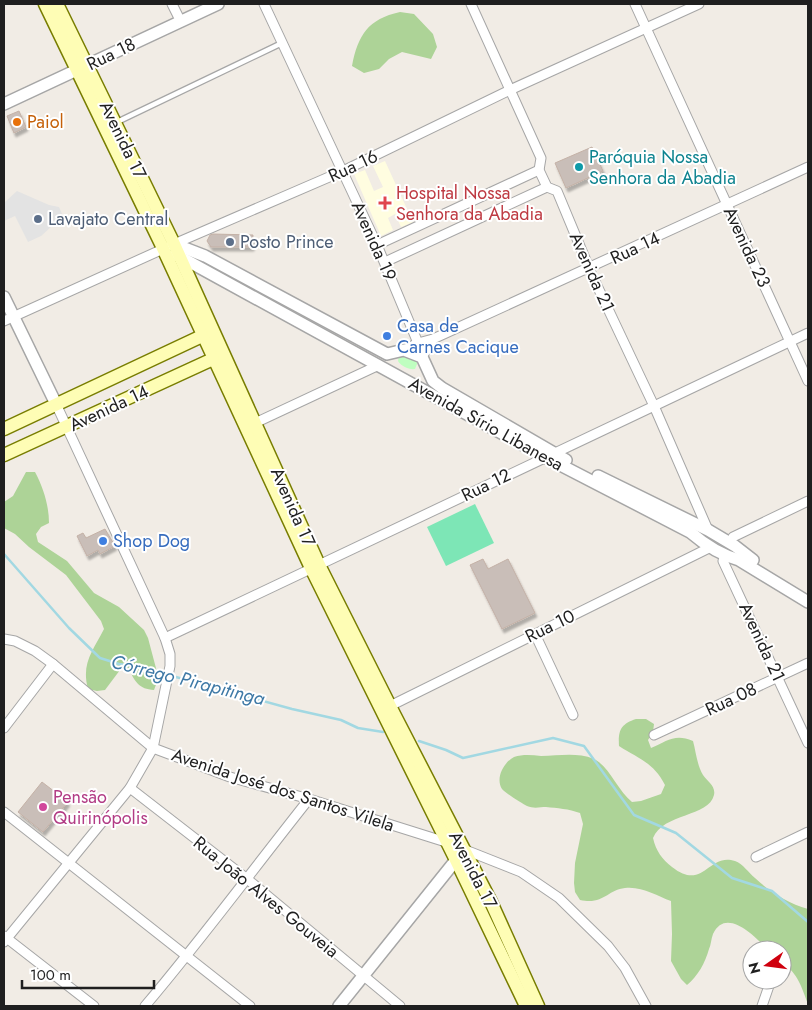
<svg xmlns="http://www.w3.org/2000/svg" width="812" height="1010" font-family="Jost,sans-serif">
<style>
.education{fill:#fffde0}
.forest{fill:#add397}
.park{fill:#bffec0}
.pitch{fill:#7de6b6}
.parking{fill:#e3e3e3}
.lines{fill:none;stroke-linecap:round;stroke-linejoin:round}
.stream{stroke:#a2d8e2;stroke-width:2.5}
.building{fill:#c9beb8;stroke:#c4b1a6;filter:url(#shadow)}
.service-casing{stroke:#a6a6a6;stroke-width:7}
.minor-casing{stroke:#a6a6a6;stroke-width:11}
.tertiary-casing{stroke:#a6a6a6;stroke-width:14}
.secondary-casing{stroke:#787d00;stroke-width:15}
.service{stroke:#fff;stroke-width:4.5}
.minor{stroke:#fff;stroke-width:9}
.tertiary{stroke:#fff;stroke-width:11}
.secondary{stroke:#fefdb5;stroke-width:12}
.food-dot{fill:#e8710a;stroke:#fff;stroke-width:2}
.culture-dot{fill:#0f9aa8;stroke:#fff;stroke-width:2}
.health-dot{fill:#e0444e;stroke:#fff;stroke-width:2}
.service-dot{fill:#5c6f8a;stroke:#fff;stroke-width:2}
.shop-dot{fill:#3f7fe0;stroke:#fff;stroke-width:2}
.hotel-dot{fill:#d1479c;stroke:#fff;stroke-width:2}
.labels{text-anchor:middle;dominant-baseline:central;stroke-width:4;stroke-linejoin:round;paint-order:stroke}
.street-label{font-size:18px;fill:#1f1f1f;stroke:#fff}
.food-label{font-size:18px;fill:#c56008;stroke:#fff;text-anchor:start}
.culture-label{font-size:18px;fill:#0d838f;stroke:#fff;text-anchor:start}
.health-label{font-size:18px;fill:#be3a42;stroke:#fff;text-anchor:start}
.service-label{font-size:18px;fill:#4e5e75;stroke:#fff;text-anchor:start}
.shop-label{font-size:18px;fill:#366cbe;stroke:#fff;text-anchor:start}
.hotel-label{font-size:18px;fill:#b23c85;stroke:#fff;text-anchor:start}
.water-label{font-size:19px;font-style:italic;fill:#3e79a6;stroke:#fff}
</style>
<defs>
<filter id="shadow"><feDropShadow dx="2" dy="4" stdDeviation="1" flood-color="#0004"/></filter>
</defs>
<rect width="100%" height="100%" fill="#f1ece5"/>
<path class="education" d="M385 161 413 222 401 227 395 214 388 218 393 230 381 236 354 174 365 170 374 191 383 187 373 166Z"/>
<g class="forest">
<path d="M400 12 414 14 433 34 437 47 431 59 402 52 389 59 379 69 364 73 352 66C358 35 368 19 400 12Z"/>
<path d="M26 472H35C43 487 49 505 49 523L41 527 36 534 38 542 67 561 94 593 119 607 144 630 148 638 157 672V682L154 690C139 689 135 682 129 669L120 670 105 690 97 691 88 689C81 663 93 651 104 629L101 621 66 575 29 547 15 534 4 528V502L13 496Z"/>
<path d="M636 719H646L654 724 653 732 648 740 651 748C667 741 675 733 693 741 696 752 697 765 703 775 707 781 716 786 714 795 709 817 663 813 653 838 656 851 662 859 672 867 704 892 708 852 735 861 743 864 748 872 755 878 771 893 788 903 808 909V1004C801 986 799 975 782 962V950H768C756 937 726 906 713 934 711 939 711 945 709 949 705 963 698 976 687 985L681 979 671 961 672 934 671 901C657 896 642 886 625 888 607 890 604 905 580 900L575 892 574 883 575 863 583 824 580 813C569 809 557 808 546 807 540 807 534 809 527 806 523 804 505 793 502 789 495 778 504 762 514 757 523 754 532 755 541 756 559 756 576 752 594 759 609 766 618 791 632 802L641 801 661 794 665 785C653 762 639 759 619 746 618 730 621 724 636 719Z"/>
</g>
<path class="park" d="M399 355 417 359V364L415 369C409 370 401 366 398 361Z"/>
<path class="pitch" d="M475 504 494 543 446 566 427 527Z"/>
<path class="parking" d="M17 191 49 205 59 207 63 216 41 236 28 242 15 216 4 221V203Z"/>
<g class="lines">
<g class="stream">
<path d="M4 554 69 628 100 658 119 664 136 666 292 709 341 720 358 728 383 732"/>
<path d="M419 741 446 750 463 758 553 738 584 746 634 815 676 833 732 878 772 891 808 922"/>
</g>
</g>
<g class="building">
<path d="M19 111 26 127 14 133 7 116Z"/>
<path d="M592 147 603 171 566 188 555 163Z"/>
<path d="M213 234 253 235 252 247H211L207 241 210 235Z"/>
<path d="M105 529 115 546 100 554 98 550 87 556 77 536 83 533 86 538Z"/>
<path d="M483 559 488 569 508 559 535 613 502 629 470 565Z"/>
<path d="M42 782 68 802 43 832 18 812Z"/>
</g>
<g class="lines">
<defs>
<path id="service" d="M115 123 282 43"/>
<g id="minor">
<path d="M172 4 180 20"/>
<path d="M264 4 377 245 418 343"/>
<path d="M471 4 541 158 539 170 547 187 557 191 592 275 654 406 708 530"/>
<path d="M635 4 808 381"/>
<path d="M377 245 539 170"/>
<path d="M385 262 547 187"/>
<path d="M4 321 174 244 343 171 510 90 699 4"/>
<path d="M404 350 418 343 433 339 808 167"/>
<path d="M422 357 433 339"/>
<path d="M255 423 379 365"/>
<path d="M730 543 733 537 808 501"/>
<path d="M725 555 723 561 808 743"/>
<path d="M535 634 573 715"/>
<path d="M165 638 808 333"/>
<path d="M4 639 15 641 35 651 53 664 153 748 230 777 309 799 449 843"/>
<path d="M390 706 711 547"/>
<path d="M4 728 53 664"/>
<path d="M654 735 808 663"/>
<path d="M130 788 246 878 400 1006"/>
<path d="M4 812 250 1006"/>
<path d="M463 849 521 872 559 898 608 946 625 968 646 1006"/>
<path d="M756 857 808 832"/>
<path d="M4 936 94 1006"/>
<path d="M4 942 130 788 153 748 170 666V654L165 638 56 404"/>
<path d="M145 1006C202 939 254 868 309 799"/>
<path d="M762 1006 771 980"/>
</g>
<g id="tertiary">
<path d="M4 104 218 4"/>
<path d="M174 244 205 256 387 354 404 350 422 357 433 381 442 388 566 460"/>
<path d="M175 254 545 457 690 532C704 544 721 555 739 560L808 602"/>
<path d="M4 297 56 404"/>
<path d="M598 476 708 530 735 546 753 560"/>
<path d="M339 1006 456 860 460 853"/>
</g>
<g id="secondary">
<path d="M45 4 161 244 311 568 456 860 526 1006"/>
<path d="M57 4 174 244 319 565 394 714 491 902 538 1006"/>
<path d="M4 429 202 336"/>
<path d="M4 455 213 359"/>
</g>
</defs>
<use href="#service" class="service-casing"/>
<use href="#minor" class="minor-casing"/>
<use href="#tertiary" class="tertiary-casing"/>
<use href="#secondary" class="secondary-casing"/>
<use href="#service" class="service"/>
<use href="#minor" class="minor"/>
<use href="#tertiary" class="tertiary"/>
<use href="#secondary" class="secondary"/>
</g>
<circle class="food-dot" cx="17" cy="122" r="5"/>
<circle class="culture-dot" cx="579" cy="167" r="5"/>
<path class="health-dot" d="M382.5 195.5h5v5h5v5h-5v5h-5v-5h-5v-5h5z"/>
<g class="service-dot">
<circle cx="38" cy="219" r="5"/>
<circle cx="230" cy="242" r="5"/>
</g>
<g class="shop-dot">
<circle cx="387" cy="336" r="5"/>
<circle cx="103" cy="541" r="5"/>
</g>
<circle class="hotel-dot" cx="43" cy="807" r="5"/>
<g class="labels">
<g class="street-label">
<text transform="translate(111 54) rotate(-26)">Rua 18</text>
<text transform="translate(123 140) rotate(64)">Avenida 17</text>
<text transform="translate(353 166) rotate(-25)">Rua 16</text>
<text transform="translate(374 241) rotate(66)">Avenida 19</text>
<text transform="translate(747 247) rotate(65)">Avenida 23</text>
<text transform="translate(635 248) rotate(-25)">Rua 14</text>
<text transform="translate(592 272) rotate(66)">Avenida 21</text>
<text transform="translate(109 408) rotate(-25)">Avenida 14</text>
<text transform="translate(486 424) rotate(29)">Avenida Sírio Libanesa</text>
<text transform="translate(486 485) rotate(-26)">Rua 12</text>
<text transform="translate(293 507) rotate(66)">Avenida 17</text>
<text transform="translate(550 626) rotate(-26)">Rua 10</text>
<text transform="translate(762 642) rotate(65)">Avenida 21</text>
<text transform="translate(731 699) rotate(-25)">Rua 08</text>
<text transform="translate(283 790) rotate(18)">Avenida José dos Santos Vilela</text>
<text transform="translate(473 870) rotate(63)">Avenida 17</text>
<text transform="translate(266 897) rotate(39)">Rua João Alves Gouveia</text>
</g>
<g class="food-label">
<text x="27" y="122">Paiol</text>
</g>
<g class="culture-label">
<text x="589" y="157">Paróquia Nossa<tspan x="589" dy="21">Senhora da Abadia</tspan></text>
</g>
<g class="health-label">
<text x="396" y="193">Hospital Nossa<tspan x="396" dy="21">Senhora da Abadia</tspan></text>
</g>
<g class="service-label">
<text x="48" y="219">Lavajato Central</text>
<text x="240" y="242">Posto Prince</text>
</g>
<g class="shop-label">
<text x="397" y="326">Casa de<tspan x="397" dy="21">Carnes Cacique</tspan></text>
<text x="113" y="541">Shop Dog</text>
</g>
<g class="hotel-label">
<text x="53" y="797">Pensão<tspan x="53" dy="21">Quirinópolis</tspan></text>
</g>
<g class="water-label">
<text transform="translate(188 680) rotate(14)">Córrego Pirapitinga</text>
</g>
</g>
<rect width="812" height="1010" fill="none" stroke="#1f1f1f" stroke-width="10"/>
<g transform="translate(767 965) rotate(256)"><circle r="24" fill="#ffffff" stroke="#a5a5a5"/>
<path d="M0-4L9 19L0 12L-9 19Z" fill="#cf000e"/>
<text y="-8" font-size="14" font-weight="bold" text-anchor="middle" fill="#1f1f1f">N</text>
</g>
<path d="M22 980v8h132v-8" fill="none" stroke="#1f1f1f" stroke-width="2.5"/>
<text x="30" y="980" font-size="15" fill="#1f1f1f" stroke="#ffffff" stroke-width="4" paint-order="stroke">100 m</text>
</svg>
